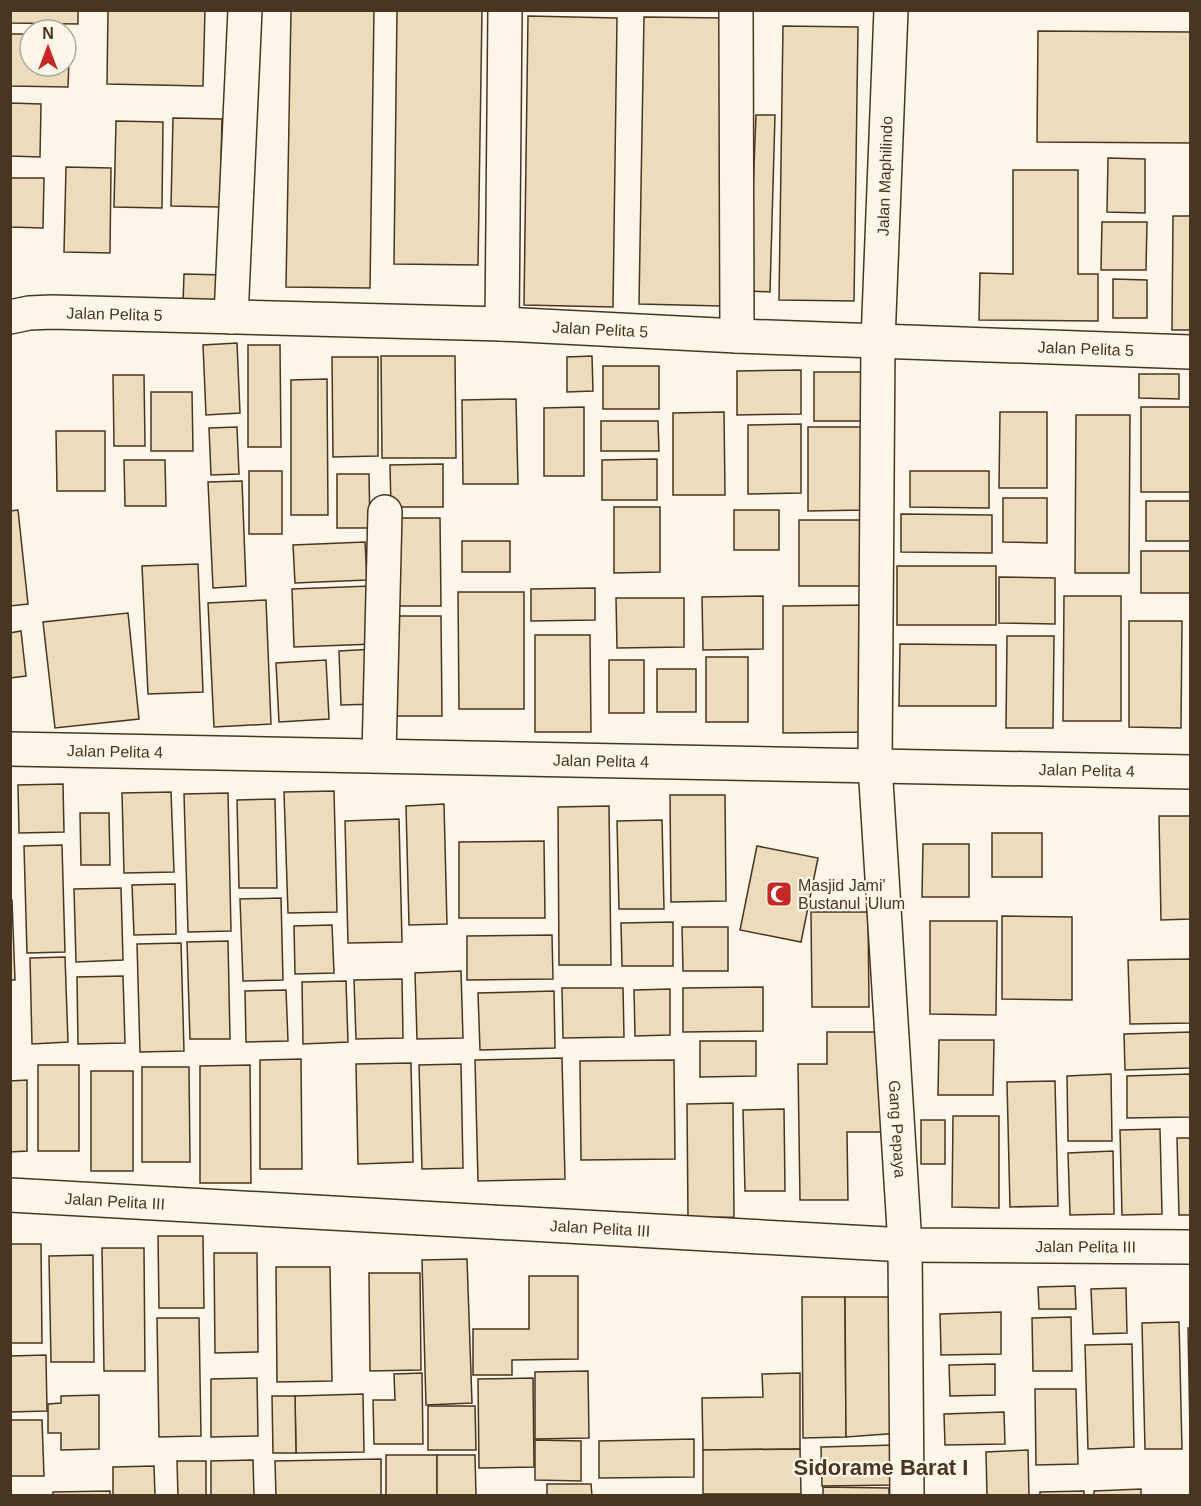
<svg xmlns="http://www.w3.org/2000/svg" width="1201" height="1506" font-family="Arial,sans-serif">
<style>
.building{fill:#ecdcbc;stroke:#4a3520;stroke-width:1.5}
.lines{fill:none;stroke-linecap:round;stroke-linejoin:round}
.minor-casing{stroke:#4a3520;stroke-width:36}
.minor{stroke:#fbf6e9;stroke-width:33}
.labels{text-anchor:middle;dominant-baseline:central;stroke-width:4.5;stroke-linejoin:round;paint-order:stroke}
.street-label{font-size:16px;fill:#4a3520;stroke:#fbf6e9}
.poi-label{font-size:16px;fill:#4a3520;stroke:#fbf6e9;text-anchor:start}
.district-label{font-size:22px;font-weight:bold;fill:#4a3520;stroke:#fbf6e9}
</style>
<rect width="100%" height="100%" fill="#fbf6e9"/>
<g class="building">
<path d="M10 10H78V24L10 23Z"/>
<path d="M108 10H205L203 86 107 84Z"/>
<path d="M291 10H374L370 288 286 287Z"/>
<path d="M397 10H482L478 265 394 264Z"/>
<path d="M528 16 617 18 613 307 524 305Z"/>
<path d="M644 17 725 18 721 306 639 304Z"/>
<path d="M783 26 858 27 854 301 779 300Z"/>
<path d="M1038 31 1190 32V143L1037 142Z"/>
<path d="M10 34H30V66H66V34H70L68 87 10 86Z"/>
<path d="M10 103 41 104 40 157 10 156Z"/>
<path d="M756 115H775L770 292 749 291Z"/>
<path d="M173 118 222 119 220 207 171 206Z"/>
<path d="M116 121 163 122 162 208 114 207Z"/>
<path d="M1108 158 1145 159V213L1107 212Z"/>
<path d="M66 167 111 168 110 253 64 252Z"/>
<path d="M1013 170H1078V274H1098V321L979 320 980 273 1013 274Z"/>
<path d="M10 178H44L43 228 10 227Z"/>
<path d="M1173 216H1190V330H1172Z"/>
<path d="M1102 222H1147L1146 270H1101Z"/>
<path d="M184 274 225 275V305L183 304Z"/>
<path d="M1113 279 1147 280V318H1113Z"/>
<path d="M237 343 240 413 206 415 203 345Z"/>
<path d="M248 345H280L281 447H248Z"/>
<path d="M381 356H455L456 458H382Z"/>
<path d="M592 356 593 391 567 392V357Z"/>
<path d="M332 357H378V456L333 457Z"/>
<rect x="603" y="366" width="56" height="43"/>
<path d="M801 370V414L737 415V371Z"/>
<path d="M814 372H868L869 421H814Z"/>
<path d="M1139 374H1179V399L1139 398Z"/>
<path d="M113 375H144L145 446H114Z"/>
<path d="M327 379 328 515H291V380Z"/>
<path d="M151 392H192L193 451H151Z"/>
<path d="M516 399 518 484H463L462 400Z"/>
<path d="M584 407V476H544V408Z"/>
<rect x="1141" y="407" width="49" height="85"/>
<path d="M724 412 725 495H673V413Z"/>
<path d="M1000 412H1047V488H999Z"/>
<path d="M1076 415H1130L1129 573H1075Z"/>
<path d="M601 421H658L659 451H601Z"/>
<path d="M801 424V493L748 494V425Z"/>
<path d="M237 427 239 474 211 475 209 428Z"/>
<path d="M808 427H865L866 510 808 511Z"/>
<path d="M56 431H105V491H57Z"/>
<path d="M657 459V500H602V460Z"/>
<path d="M124 460H165L166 506H125Z"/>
<path d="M443 464V507H391L390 465Z"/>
<rect x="249" y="471" width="33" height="63"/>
<path d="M910 471H989V508L910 507Z"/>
<path d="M337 474H369L370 528H337Z"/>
<path d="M242 481 246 586 213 588 208 482Z"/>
<path d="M1003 498H1047V543L1003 542Z"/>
<rect x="1146" y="501" width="44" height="40"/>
<path d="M614 507H660V572L614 573Z"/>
<path d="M18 510 28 604 10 606V511Z"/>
<rect x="734" y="510" width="45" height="40"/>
<path d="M901 514 992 515V553L901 552Z"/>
<path d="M398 518H440L441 606H399Z"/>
<path d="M799 520H865L866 586H799Z"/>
<rect x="462" y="541" width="48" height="31"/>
<path d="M365 542 367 580 295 583 293 545Z"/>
<rect x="1141" y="551" width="49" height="42"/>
<path d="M198 564 203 692 148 694 142 566Z"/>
<rect x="897" y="566" width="99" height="59"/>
<path d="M999 577 1055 578V624L999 623Z"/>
<path d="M371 586 374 644 294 647 292 589Z"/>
<path d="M595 588V620L531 621V589Z"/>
<path d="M458 592H524V709H459Z"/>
<path d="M763 596V649L703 650 702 597Z"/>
<path d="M1064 596H1121V721H1063Z"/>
<path d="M616 598H684V647L617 648Z"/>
<path d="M266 600 271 724 214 727 208 603Z"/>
<path d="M870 605 871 732 783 733V606Z"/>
<path d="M128 613 139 719 55 728 43 622Z"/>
<path d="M395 616H441L442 716H395Z"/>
<path d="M1129 621H1182L1181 728 1129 727Z"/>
<path d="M21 631 26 676 10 678V633Z"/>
<path d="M535 635H590L591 732H535Z"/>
<path d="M1007 636H1054L1053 728H1006Z"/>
<path d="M900 644 996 645V706H899Z"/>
<path d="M375 649 377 704 341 705 339 651Z"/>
<rect x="706" y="657" width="42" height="65"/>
<path d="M326 660 329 719 279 722 276 663Z"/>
<rect x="609" y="660" width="35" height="53"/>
<rect x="657" y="669" width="39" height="43"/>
<path d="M63 784 64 832 19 833 18 785Z"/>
<path d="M334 791 337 912 288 913 284 792Z"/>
<path d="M171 792 174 872 124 873 122 793Z"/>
<path d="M228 793 231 931 188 932 184 794Z"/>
<path d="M670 795H725L726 901 671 902Z"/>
<path d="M275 799 277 888H239L237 800Z"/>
<path d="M444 804 447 924 409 925 406 806Z"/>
<path d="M609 806 611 965H559L558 807Z"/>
<path d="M80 813H109L110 865H81Z"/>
<path d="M1159 816H1190V919L1161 920Z"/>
<path d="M399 819 402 942 348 943 345 821Z"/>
<path d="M662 820 664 909H619L617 821Z"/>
<rect x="992" y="833" width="50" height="44"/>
<path d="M544 841 545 918H459V842Z"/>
<path d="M923 844H969V897H922Z"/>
<path d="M62 845 65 952 27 953 24 846Z"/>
<path d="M757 846 818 858 801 942 740 930Z"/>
<path d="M175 884 176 934 134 935 132 885Z"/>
<path d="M121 888 123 960 76 962 74 889Z"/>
<path d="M281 898 283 980 243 981 240 899Z"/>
<path d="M10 900H12L15 980H10Z"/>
<path d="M811 912H868L869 1007H812Z"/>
<path d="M1002 916 1072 917V1000L1002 999Z"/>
<path d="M930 921H997L996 1015 930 1014Z"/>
<path d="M673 922V966H622L621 923Z"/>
<path d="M332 925 334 973 295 974 294 926Z"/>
<path d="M682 927H728V971H683Z"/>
<path d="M552 935 553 979 467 980V936Z"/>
<path d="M228 941 230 1039H190L187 942Z"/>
<path d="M181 943 184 1051 140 1052 137 944Z"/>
<path d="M65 957 68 1042 32 1044 30 958Z"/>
<path d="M1190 959V1023L1130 1024 1128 960Z"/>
<path d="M461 971 463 1038 417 1039 415 973Z"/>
<path d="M123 976 125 1043 78 1044 77 977Z"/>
<path d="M402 979 403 1038 356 1039 354 980Z"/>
<path d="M346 981 348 1042 303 1044 302 982Z"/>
<path d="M763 987V1031L683 1032V988Z"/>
<path d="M562 988H623L624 1037 563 1038Z"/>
<path d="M670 989V1035L635 1036 634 990Z"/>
<path d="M286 990 288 1041 246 1042 245 991Z"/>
<path d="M554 991 555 1048 480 1050 478 993Z"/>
<path d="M827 1032H887L888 1132H847L848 1200H800L798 1064H827Z"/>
<path d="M1190 1032V1068L1125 1070 1124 1034Z"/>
<path d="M939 1040H994L993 1095H938Z"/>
<path d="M700 1041H756V1076L700 1077Z"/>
<path d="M562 1058 565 1179 478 1181 475 1060Z"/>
<path d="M301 1059 302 1169H260V1060Z"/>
<path d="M674 1060 675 1159 581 1160 580 1061Z"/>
<path d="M411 1063 413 1162 358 1164 356 1064Z"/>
<path d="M461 1064 463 1168 422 1169 419 1065Z"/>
<rect x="38" y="1065" width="41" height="86"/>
<path d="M250 1065 251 1183H200V1066Z"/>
<path d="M142 1067H189L190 1162H142Z"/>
<rect x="91" y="1071" width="42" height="100"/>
<path d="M1111 1074 1112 1141H1068L1067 1076Z"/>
<path d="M1190 1074V1117L1127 1118V1076Z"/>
<path d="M27 1080V1151L10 1152V1081Z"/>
<path d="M1055 1081 1058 1206 1010 1207 1007 1082Z"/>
<path d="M733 1103 734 1217 688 1218 687 1104Z"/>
<path d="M784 1109 785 1191H745L743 1110Z"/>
<path d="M953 1116H999V1208L952 1207Z"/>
<rect x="921" y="1120" width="24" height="44"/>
<path d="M1160 1129 1162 1214 1122 1215 1120 1130Z"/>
<path d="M1177 1138H1190V1215H1179Z"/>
<path d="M1113 1151 1114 1214 1070 1215 1068 1153Z"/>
<path d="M158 1236H203L204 1308H159Z"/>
<path d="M10 1244H41L42 1343H10Z"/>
<path d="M102 1248H144L145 1371H104Z"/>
<path d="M214 1253H257L258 1352 215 1353Z"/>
<path d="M93 1255 94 1362H51L49 1256Z"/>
<path d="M467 1259 472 1403 426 1405 422 1260Z"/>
<path d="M276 1267H330L332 1381 277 1382Z"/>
<path d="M369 1273H420L421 1370 370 1371Z"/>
<path d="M529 1276H578V1359L512 1360V1375H473V1329H529Z"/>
<path d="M1075 1286 1076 1309H1039L1038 1287Z"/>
<path d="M1126 1288 1127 1333 1093 1334 1091 1289Z"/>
<path d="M802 1297H845L846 1437 803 1438Z"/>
<path d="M845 1297H900V1433L846 1437Z"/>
<path d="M1001 1312V1354L941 1355 940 1314Z"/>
<path d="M1071 1317 1072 1371H1033L1032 1318Z"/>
<path d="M157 1318H199L201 1436 159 1437Z"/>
<path d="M1179 1322 1182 1449H1145L1142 1323Z"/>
<path d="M1188 1328H1190V1432Z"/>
<path d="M1132 1344 1134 1447 1088 1449 1085 1345Z"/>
<path d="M46 1355 47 1411 10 1412V1356Z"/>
<path d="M995 1364V1395L950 1396 949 1365Z"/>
<path d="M588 1371 589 1438 535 1439V1372Z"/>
<path d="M422 1373 423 1444H374L373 1400H395L394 1374Z"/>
<path d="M800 1373V1449L703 1450 702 1398 763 1397 762 1374Z"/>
<path d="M257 1378 258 1436 211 1437V1379Z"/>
<path d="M533 1378 534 1467 479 1468 478 1379Z"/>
<path d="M1035 1389H1076L1078 1464 1036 1465Z"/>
<path d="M363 1394 364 1452 296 1453 295 1396Z"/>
<path d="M99 1395V1449L61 1450V1433H48V1404L61 1403V1396Z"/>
<path d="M272 1396H295L296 1453H273Z"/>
<path d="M428 1406H475L476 1450H428Z"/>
<path d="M1004 1412 1005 1444 945 1445 944 1414Z"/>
<path d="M10 1420H42L44 1476H10Z"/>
<path d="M694 1439V1477L599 1478V1441Z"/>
<path d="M535 1440 581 1441V1481L535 1480Z"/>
<path d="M894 1445V1485L822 1486 821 1447Z"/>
<path d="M800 1449 801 1494H703V1450Z"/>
<path d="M1028 1450 1029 1496H987L986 1452Z"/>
<rect x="386" y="1455" width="51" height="41"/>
<path d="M437 1455H475L476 1496H437Z"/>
<path d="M381 1459V1496H276L275 1461Z"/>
<path d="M253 1460 254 1496H211V1461Z"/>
<path d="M177 1461H206V1496H178Z"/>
<path d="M154 1466 155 1496H113V1467Z"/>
<path d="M547 1484H591L592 1496H547Z"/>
<path d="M823 1487 889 1488V1496H823Z"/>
<path d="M1141 1489V1496H1094V1491Z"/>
<path d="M110 1491V1496H53V1492Z"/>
<path d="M1084 1491V1496H1040V1492Z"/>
</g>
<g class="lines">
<defs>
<g id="minor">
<path d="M736 10 737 336"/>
<path id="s1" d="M891 10 878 341 875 765 905 1245 907 1496"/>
<path id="s2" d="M10 317 29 313 52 312 502 324 737 336 1190 352"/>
<path d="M231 317 245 10"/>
<path d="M502 324 505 10"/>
<path id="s3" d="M10 749 1190 772"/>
<path d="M379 755 385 512"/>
<path id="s4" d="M10 1195 905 1245 1190 1247"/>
</g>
</defs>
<use href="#minor" class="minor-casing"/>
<use href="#minor" class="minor"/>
</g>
<defs>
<symbol id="mosque-square" viewBox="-11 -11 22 22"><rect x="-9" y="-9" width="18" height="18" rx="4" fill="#c62828" stroke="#fbf6e9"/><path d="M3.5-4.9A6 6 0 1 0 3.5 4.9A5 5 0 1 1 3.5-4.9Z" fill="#fff"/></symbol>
</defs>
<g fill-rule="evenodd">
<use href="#mosque-square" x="764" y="879" width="30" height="30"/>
</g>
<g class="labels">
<g class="street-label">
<text transform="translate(885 176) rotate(-88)">Jalan Maphilindo</text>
<text stroke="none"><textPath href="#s2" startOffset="105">Jalan Pelita 5</textPath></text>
<text stroke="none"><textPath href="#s2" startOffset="591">Jalan Pelita 5</textPath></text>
<text stroke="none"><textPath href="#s2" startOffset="1077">Jalan Pelita 5</textPath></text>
<text stroke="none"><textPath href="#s3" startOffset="105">Jalan Pelita 4</textPath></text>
<text stroke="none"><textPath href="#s3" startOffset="591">Jalan Pelita 4</textPath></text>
<text stroke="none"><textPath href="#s3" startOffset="1077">Jalan Pelita 4</textPath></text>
<text stroke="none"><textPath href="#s1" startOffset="1120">Gang Pepaya</textPath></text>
<text stroke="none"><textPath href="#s4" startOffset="105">Jalan Pelita III</textPath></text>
<text stroke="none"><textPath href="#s4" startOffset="591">Jalan Pelita III</textPath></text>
<text stroke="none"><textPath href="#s4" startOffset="1077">Jalan Pelita III</textPath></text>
</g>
<g class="poi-label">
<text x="798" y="885">Masjid Jami'<tspan x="798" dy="18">Bustanul 'Ulum</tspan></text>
</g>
<g class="district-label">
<text x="881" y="1467">Sidorame Barat I</text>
</g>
</g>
<rect width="1201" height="1506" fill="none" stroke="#4a3520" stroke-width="24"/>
<g transform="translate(48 48)"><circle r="28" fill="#fbf6e9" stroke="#b4a999" stroke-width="1.5"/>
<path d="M0-4.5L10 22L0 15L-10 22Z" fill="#c62828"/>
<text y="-9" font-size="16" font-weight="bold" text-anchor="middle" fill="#4a3520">N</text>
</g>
</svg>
